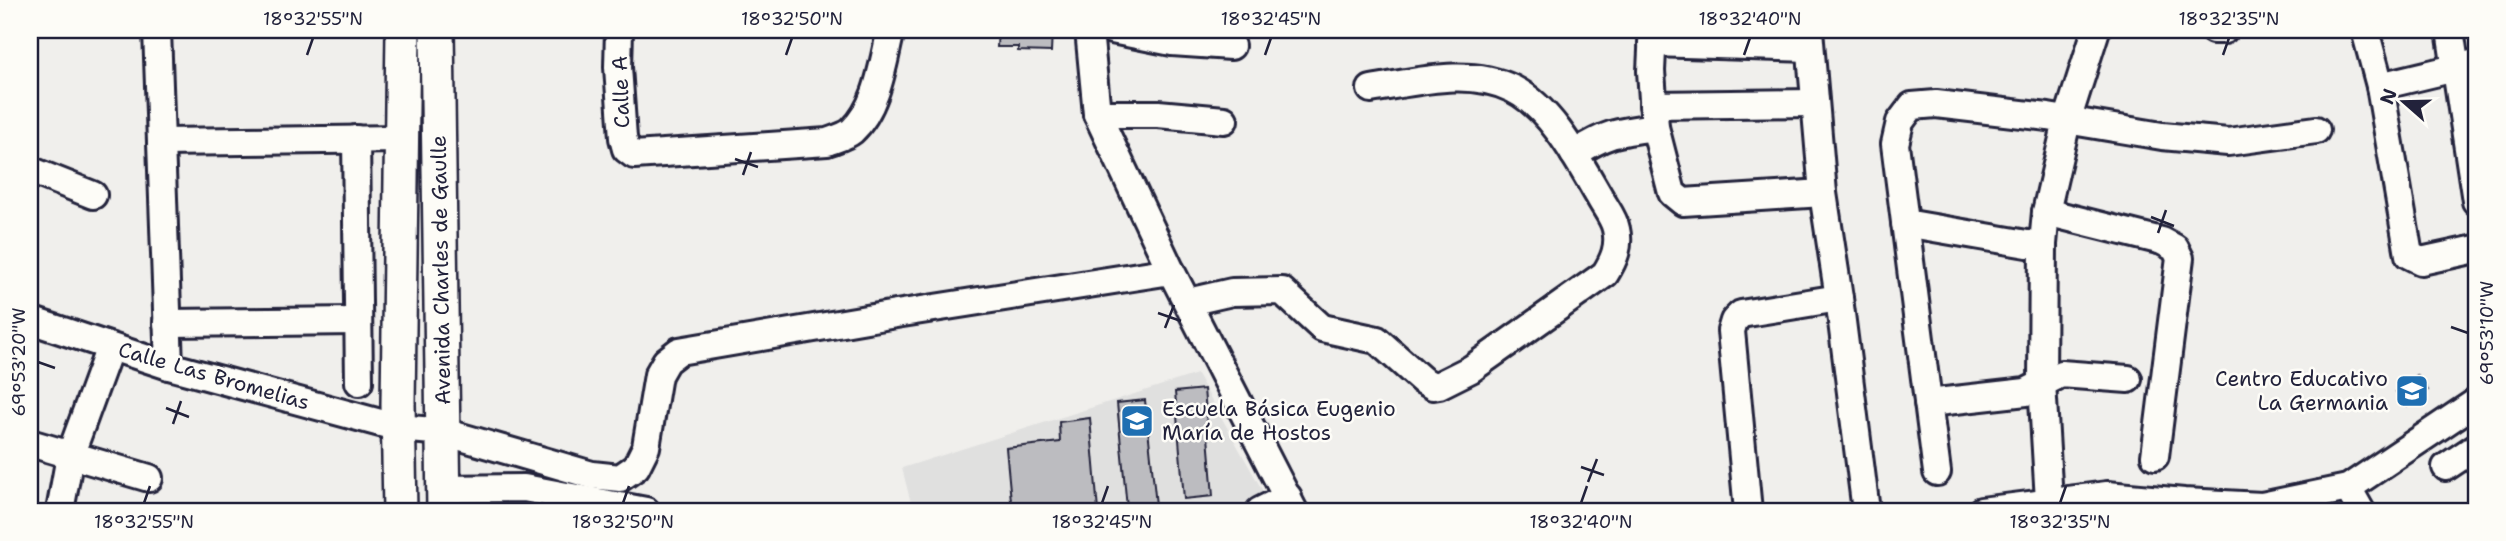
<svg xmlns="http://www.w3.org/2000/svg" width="2506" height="541" font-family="'Shantell Sans',sans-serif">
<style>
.built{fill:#e0e0df}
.building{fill:#bcbcc0;stroke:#22223b;stroke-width:2}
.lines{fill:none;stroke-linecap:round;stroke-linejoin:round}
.minor-casing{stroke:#22223b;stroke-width:32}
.major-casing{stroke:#22223b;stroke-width:38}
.minor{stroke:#fdfcf7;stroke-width:26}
.major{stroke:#fdfcf7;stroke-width:33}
.ticks{fill:none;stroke:#22223b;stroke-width:2.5}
.labels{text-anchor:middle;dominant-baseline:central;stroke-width:5;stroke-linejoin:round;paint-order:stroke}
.street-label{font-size:21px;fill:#22223b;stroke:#fdfcf7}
.poi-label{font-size:21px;fill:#22223b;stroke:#fdfcf7;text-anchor:end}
.neatline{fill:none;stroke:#22223b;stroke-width:2.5}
.ticks-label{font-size:18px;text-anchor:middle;fill:#22223b}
</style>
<rect width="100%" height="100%" fill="#f0efec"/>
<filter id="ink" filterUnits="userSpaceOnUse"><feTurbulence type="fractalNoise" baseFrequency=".0143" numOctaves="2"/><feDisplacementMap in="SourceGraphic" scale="14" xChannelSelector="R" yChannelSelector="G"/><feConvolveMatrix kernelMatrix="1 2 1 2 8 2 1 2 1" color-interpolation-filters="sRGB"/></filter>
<g filter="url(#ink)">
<path class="built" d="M1197 374 1274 511H913L902 468Z"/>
<g class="building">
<path d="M998 30H1052L1051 52 1018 51V47H997Z"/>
<path d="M2417 375 2428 390 2407 406 2396 392Z"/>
<path d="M1204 389 1213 496 1184 499 1175 392Z"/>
<path d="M1145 400 1156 505 1127 508 1117 403Z"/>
<path d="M1090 418 1098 511H1012L1006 448 1060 442 1059 422Z"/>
</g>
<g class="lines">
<defs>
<g id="minor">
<path d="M157 30 169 366"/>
<path d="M619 30 618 67 623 138 626 149 634 155 827 142C835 139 846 136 852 131 878 107 883 62 891 30"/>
<path d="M1089 30 1097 114 1171 271 1294 511"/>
<path d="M1112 30 1172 42 1231 46"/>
<path d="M1653 30 1651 71 1655 127 1672 193 1683 202 1823 193"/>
<path d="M1809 30 1823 193 1839 298 1866 511"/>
<path d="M2213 30H2224"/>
<path d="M2365 30 2380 86 2409 255 2421 261 2476 249"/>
<path d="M2450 30 2476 201"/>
<path d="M1652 43 1810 48"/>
<path d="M2380 86 2476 63"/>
<path d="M1653 105 1815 103"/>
<path d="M1097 114H1158L1224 120"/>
<path d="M356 139 359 382"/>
<path d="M161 142 401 139"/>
<path d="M1574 154C1607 133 1617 132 1655 127"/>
<path d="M30 170 93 195"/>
<path d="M2046 212 2162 241 2175 248 2180 258 2155 456"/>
<path d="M1905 223 2027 244H2043"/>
<path d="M1188 302 1232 292 1282 291 1322 328 1377 340 1422 380 1433 386 1439 385 1471 369 1605 274C1614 260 1620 246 1616 229 1614 218 1604 206 1599 196 1578 160 1551 108 1513 89 1469 67 1416 82 1371 89"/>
<path d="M30 320 169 366 399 428 444 432 592 475 620 478 636 467 646 447 658 375 666 361 679 351 896 314 1171 271"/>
<path d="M167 323 358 321"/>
<path d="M1928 403 2026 392 2061 374 2128 379"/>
<path d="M30 443 149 478"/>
<path d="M2446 467 2476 447"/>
<path d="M1937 472 1895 144 1900 122 1912 106 1936 104 2048 117 2162 136 2228 142 2316 130"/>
<path d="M2348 488 2361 511"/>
<path d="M444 489 524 488 646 511"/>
<path d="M2049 501 2042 383 2043 244 2046 212 2067 121 2096 30"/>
<path d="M60 511 70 456 110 347"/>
<path d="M1260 511 1288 497"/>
<path d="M1748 511 1731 331 1734 321 1741 314 1839 298"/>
<path d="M1981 511 2107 495 2184 502 2262 506 2348 488 2476 402"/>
</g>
<g id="major">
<path d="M437 30 444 511"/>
<path d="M400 511 398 404 403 30"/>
</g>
</defs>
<use href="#minor" class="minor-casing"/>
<use href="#major" class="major-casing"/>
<use href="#minor" class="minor"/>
<use href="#major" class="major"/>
</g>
</g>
<path class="ticks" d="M307 55 313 38M786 55 792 38M1265 55 1271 38M1744 55 1750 38M2223 55 2229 38M735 159 758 167M743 175 751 152M2151 217 2174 226M2158 233 2166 210M1158 313 1181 321M2451 327 2468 333M1165 328 1174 305M38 362 55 368M166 408 189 417M173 424 181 401M1581 467 1604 475M1588 482 1597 459M144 503 150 486M623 503 629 486M1102 503 1108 486M1581 503 1587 486M2060 503 2066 486"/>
<defs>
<symbol id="school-square" viewBox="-11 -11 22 22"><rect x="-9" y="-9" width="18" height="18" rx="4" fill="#1f6fb2" stroke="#fdfcf7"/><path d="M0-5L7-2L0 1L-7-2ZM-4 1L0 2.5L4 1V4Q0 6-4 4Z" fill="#fff"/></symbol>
</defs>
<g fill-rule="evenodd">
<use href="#school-square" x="2393" y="372" width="38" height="38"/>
<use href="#school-square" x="1118" y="402" width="38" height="38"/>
</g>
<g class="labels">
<g class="street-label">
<text transform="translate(621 92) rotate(-92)">Calle A</text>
<text transform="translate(441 270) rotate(-91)">Avenida Charles de Gaulle</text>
<text transform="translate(214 376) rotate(16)">Calle Las Bromelias</text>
</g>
<g class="poi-label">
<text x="2388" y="379">Centro Educativo<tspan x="2388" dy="24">La Germania</tspan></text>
<text x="1162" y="409" text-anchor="start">Escuela Básica Eugenio<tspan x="1162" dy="24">María de Hostos</tspan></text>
</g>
</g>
<rect width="2506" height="541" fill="none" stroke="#fdfcf7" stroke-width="77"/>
<g transform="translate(2404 102) rotate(290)" stroke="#fdfcf7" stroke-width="5" paint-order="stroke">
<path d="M0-5L12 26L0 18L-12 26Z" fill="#22223b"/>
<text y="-10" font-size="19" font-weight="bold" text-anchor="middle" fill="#22223b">N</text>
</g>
<rect x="38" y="38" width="2430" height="465" class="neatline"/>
<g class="ticks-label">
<text x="313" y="25">18°32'55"N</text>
<text x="792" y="25">18°32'50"N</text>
<text x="1271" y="25">18°32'45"N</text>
<text x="1750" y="25">18°32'40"N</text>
<text x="2229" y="25">18°32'35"N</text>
<text transform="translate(2487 333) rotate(-90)" y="6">69°53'10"W</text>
<text transform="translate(19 362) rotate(-90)" y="6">69°53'20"W</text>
<text x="144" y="528">18°32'55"N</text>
<text x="623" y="528">18°32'50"N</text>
<text x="1102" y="528">18°32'45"N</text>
<text x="1581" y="528">18°32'40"N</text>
<text x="2060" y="528">18°32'35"N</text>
</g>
</svg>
